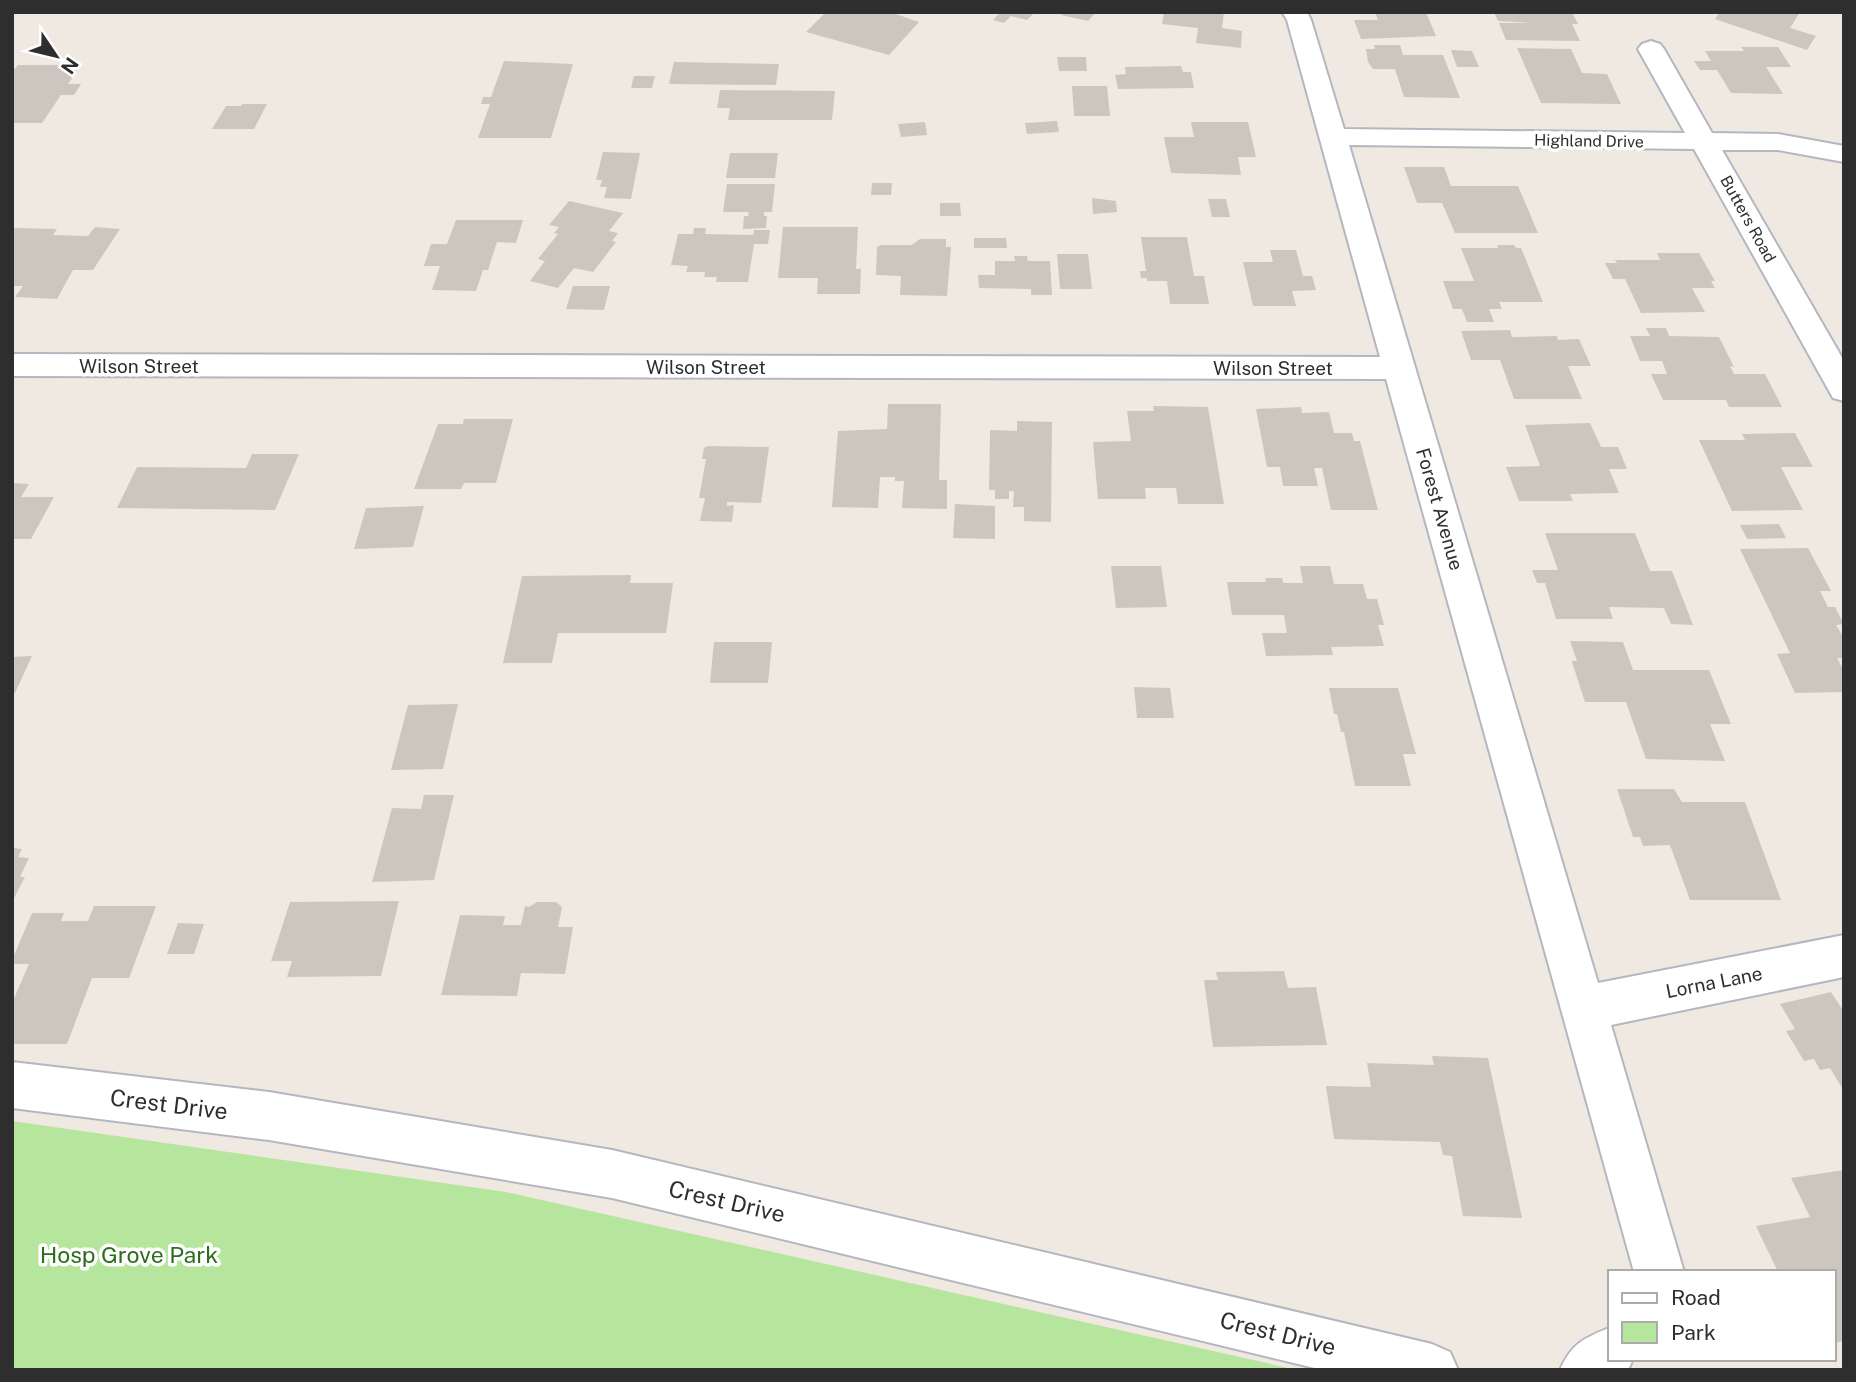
<svg xmlns="http://www.w3.org/2000/svg" width="1856" height="1382" font-family="'Public Sans',sans-serif">
<style>
.green{fill:#b6e59e}
.building{fill:#cbc7bf}
.lines{fill:none;stroke-linecap:round;stroke-linejoin:round}
.street-casing{stroke:#b4b7c1;stroke-width:4}
.street{fill:#fff;fill-rule:evenodd}
.labels{text-anchor:middle;dominant-baseline:central;stroke-width:7;stroke-linejoin:round;paint-order:stroke}
.far-street-label{font-size:16px;fill:#2e2e2e;stroke:#fff}
.street-label{font-size:19px;fill:#2e2e2e;stroke:#fff}
.near-street-label{font-size:23px;fill:#2e2e2e;stroke:#fff}
.near-park-label{font-size:23px;fill:#2c6e1b;stroke:#fff}
</style>
<rect width="100%" height="100%" fill="#efe9e1"/>
<path class="green" d="M12 1121 506 1192 1297 1370H12Z"/>
<g class="building">
<path d="M826 12H890L919 22 889 55 806 32Z"/>
<path d="M1001 12H1033L1034 13 1027 20 1011 16 1004 23 993 20Z"/>
<path d="M1065 12H1096L1088 21 1061 15Z"/>
<path d="M1164 12H1224L1222 28 1242 31 1241 48 1196 43 1198 28 1162 24Z"/>
<path d="M1375 12H1426L1436 36 1361 39 1354 20H1378Z"/>
<path d="M1494 12H1572L1578 24H1572L1580 41 1506 40 1499 23H1533L1498 21Z"/>
<path d="M1720 12H1800L1790 28 1816 36 1807 50 1715 19Z"/>
<path d="M1374 45H1400L1403 55H1443L1460 98 1404 97 1395 69H1373L1368 62 1366 49H1375Z"/>
<path d="M1741 47H1778L1791 67H1766L1783 94 1731 93 1717 70H1700L1694 61H1711L1705 51H1744Z"/>
<path d="M1517 48 1571 49 1582 73 1607 74 1621 104 1541 103Z"/>
<path d="M1451 50 1472 51 1479 67H1457Z"/>
<path d="M1057 57H1086L1087 71H1059Z"/>
<path d="M504 61 573 64 551 138H478L490 104H481L483 97H491Z"/>
<path d="M674 62 779 64 776 85 669 84Z"/>
<path d="M18 65H81L68 84H81L74 95H61L42 123H12V72Z"/>
<path d="M1181 66 1183 72H1191L1194 88 1118 89 1115 75 1126 74 1125 67Z"/>
<path d="M634 76H655L652 88H631Z"/>
<path d="M1072 86H1107L1110 116H1074Z"/>
<path d="M720 90 835 91 832 120H728L730 108H717Z"/>
<path d="M242 104H267L254 129H212L226 106H241Z"/>
<path d="M1057 121 1059 132 1027 134 1025 123Z"/>
<path d="M925 122 927 135 901 137 898 124Z"/>
<path d="M1191 122H1248L1256 157H1238L1241 175 1171 173 1164 137H1194Z"/>
<path d="M603 152 640 153 631 199 604 198 607 187H600L602 180H596Z"/>
<path d="M730 153H778L775 178H726Z"/>
<path d="M1404 167H1444L1451 186H1518L1538 233H1455L1442 203H1417Z"/>
<path d="M872 183H892L891 195H871Z"/>
<path d="M727 184H775L772 212H764V216H767L766 228 743 229 744 216H748L749 212H723Z"/>
<path d="M1092 198 1116 201 1117 212 1093 214Z"/>
<path d="M1208 199H1226L1230 217H1212Z"/>
<path d="M569 201 623 213 609 231 618 233 612 241 616 242 593 272 574 268 558 288 530 281 545 261 538 259 558 234 554 233 559 227 549 225Z"/>
<path d="M940 203H960L961 216H940Z"/>
<path d="M456 220H523L516 243 497 242 488 270H483L476 291 432 290 440 266H424L431 244H447Z"/>
<path d="M95 227 120 229 93 270H73L57 299 15 297 23 286H12V232L15 228 57 229 53 235 88 236Z"/>
<path d="M783 227H858L856 269H861L860 294H817L818 278H778Z"/>
<path d="M694 228H706L705 234 753 235 754 230H770L768 244H754L748 282H716L717 277H704L705 272H686L688 266 671 265 678 234H693Z"/>
<path d="M1141 237H1187L1194 276H1204L1209 304H1170L1167 281H1147V278H1141L1140 271H1146Z"/>
<path d="M974 238H1006L1007 248H974Z"/>
<path d="M920 239H946V247H951L947 296 900 295 901 276 876 275 877 247 881 245H912Z"/>
<path d="M1497 245H1514L1516 248H1521L1543 302H1499L1502 309H1489L1494 322H1467L1462 309H1453L1443 281H1474L1461 248H1498Z"/>
<path d="M1270 250H1296L1303 276H1312L1316 290 1292 291 1296 306H1253L1243 262H1273Z"/>
<path d="M1657 253H1699L1715 281H1711L1715 288H1692L1705 312 1641 313 1625 279H1613L1605 263H1617L1615 260H1660Z"/>
<path d="M1057 254H1088L1092 289H1060Z"/>
<path d="M1014 256H1027L1028 261H1050L1052 295H1031V289L979 288 978 275H995V261H1015Z"/>
<path d="M573 286H610L604 310 566 309Z"/>
<path d="M1646 328H1666L1669 336 1719 337 1734 367 1730 366 1734 374H1765L1782 407H1729L1726 400H1663L1651 374H1667L1662 361H1640L1630 336H1650Z"/>
<path d="M1510 330 1512 337 1557 336 1558 340 1579 339 1591 366H1568L1582 399H1514L1500 360H1471L1461 331Z"/>
<path d="M888 404H941L939 480H947V509L902 508 904 481H895V477H880L878 508 832 507 838 431 887 429Z"/>
<path d="M1153 406 1208 407 1224 504H1178L1176 488H1145L1146 499H1098L1093 442 1131 441 1127 411H1154Z"/>
<path d="M1301 407 1302 413 1329 412 1334 433H1352L1354 441H1360L1378 510H1331L1322 468H1314L1318 486H1283L1280 467H1267L1256 409Z"/>
<path d="M464 419H513L496 483H464L461 489H414L438 424H463Z"/>
<path d="M1017 421 1052 422 1051 522 1024 521V507H1013L1014 491H1009V499H995V490H989L990 430 1017 431Z"/>
<path d="M1590 423 1601 447H1618L1627 469H1609L1619 493 1570 494 1573 501H1519L1506 467 1540 466 1525 425Z"/>
<path d="M1795 433 1813 467H1781L1803 510 1732 511 1699 440H1745L1742 434Z"/>
<path d="M708 446 769 447 761 503 727 502V506L734 505 732 522 700 521 705 498H699L706 459H702L704 448Z"/>
<path d="M252 454H299L275 510 117 508 137 467 246 468Z"/>
<path d="M12 483 29 484 21 497H54L31 539H12Z"/>
<path d="M955 504 995 506V539L953 538Z"/>
<path d="M424 506 413 547 354 549 366 508Z"/>
<path d="M1779 524 1786 538 1747 539 1740 525Z"/>
<path d="M1545 533H1635L1650 571H1672L1693 625 1671 624 1664 608 1609 607 1613 619H1556L1545 583H1537L1532 570H1558Z"/>
<path d="M1808 548 1831 591H1820L1828 607H1835L1844 624 1836 625 1844 638V658H1837L1844 671V692L1795 693 1777 654 1790 653 1740 549Z"/>
<path d="M1111 566H1161L1167 607 1116 608Z"/>
<path d="M1300 566H1330L1334 584H1363L1367 599H1377L1384 625H1378L1384 646 1331 647 1333 655 1266 656 1262 633H1287L1284 615H1232L1227 582H1266L1265 578H1282L1283 583H1303Z"/>
<path d="M631 575 630 583H673L666 633H558L552 663H503L522 576Z"/>
<path d="M1570 641 1623 642 1633 670H1709L1731 724H1710L1725 761 1646 759 1626 702H1585L1573 665 1572 661H1577Z"/>
<path d="M714 642H772L768 683H710Z"/>
<path d="M32 656 15 693H12V657Z"/>
<path d="M1134 687 1170 688 1174 718H1137Z"/>
<path d="M1329 688H1398L1416 754H1403L1411 786H1355L1344 732H1341L1337 714H1334Z"/>
<path d="M458 704 443 769 391 770 408 705Z"/>
<path d="M1617 789H1674L1682 802H1745L1781 900H1690L1670 845 1643 846 1640 837H1633Z"/>
<path d="M424 795H454L434 880 372 882 392 808 421 809Z"/>
<path d="M12 848 22 849 18 857 29 858 20 877H25L12 902Z"/>
<path d="M399 901 381 976 287 977 292 961H271L290 902Z"/>
<path d="M537 902H556L562 907 558 927H573L565 974 521 973 517 996 441 995 460 915 505 916 503 925H521L525 906 529 907Z"/>
<path d="M94 906H156L129 978H92L67 1044H12V1003L29 964H12V960L32 913H64L61 921H88Z"/>
<path d="M178 923 204 924 194 954H167Z"/>
<path d="M1284 971 1288 988 1316 987 1327 1045 1213 1047 1204 980H1218L1216 972Z"/>
<path d="M1831 992 1844 1012V1091L1830 1068 1820 1070 1814 1059 1804 1061 1786 1031 1795 1029 1780 1004Z"/>
<path d="M1432 1056 1488 1058 1522 1218 1463 1216 1452 1156 1443 1155 1440 1142 1334 1139 1326 1086 1371 1087 1367 1063 1434 1065Z"/>
<path d="M1844 1170V1341L1833 1343V1272H1778L1756 1226 1810 1217 1791 1178Z"/>
</g>
<g class="lines">
<defs>
<g id="street">
<path d="M1282 12H1307L1311 20 1344 129 1685 133 1638 49 1642 44 1651 41 1660 44 1664 49 1712 133 1778 134 1844 146V162L1778 150H1722L1844 361V401L1833 398 1694 149 1349 145 1598 983 1844 935V977L1611 1025 1684 1272H1634L1386 379 12 376V354L1380 357 1287 20Z"/>
<path d="M12 1062 269 1092 612 1150 1432 1344 1450 1352 1458 1370H1323L612 1198 269 1140 12 1108Z"/>
<path d="M1609 1328V1359H1633L1628 1370H1560C1571 1344 1584 1338 1609 1328Z"/>
</g>
</defs>
<use href="#street" class="street-casing"/>
<use href="#street" class="street"/>
</g>
<g class="labels">
<g class="far-street-label">
<text transform="translate(1589 141) rotate(1)">Highland Drive</text>
<text transform="translate(1748 219) rotate(61)">Butters Road</text>
</g>
<g class="street-label">
<text x="139" y="366">Wilson Street</text>
<text x="706" y="367">Wilson Street</text>
<text x="1273" y="368">Wilson Street</text>
<text transform="translate(1440 509) rotate(74)">Forest Avenue</text>
<text transform="translate(1714 982) rotate(-11)">Lorna Lane</text>
</g>
<g class="near-street-label">
<text transform="translate(169 1104) rotate(7)">Crest Drive</text>
<text transform="translate(727 1201) rotate(13)">Crest Drive</text>
<text transform="translate(1278 1333) rotate(14)">Crest Drive</text>
</g>
<g class="near-park-label">
<text x="129" y="1254">Hosp Grove Park</text>
</g>
</g>
<rect width="1856" height="1382" fill="none" stroke="#2e2e2e" stroke-width="28"/>
<rect x="1608" y="1270" width="228" height="91" fill="#ffffff" stroke="#ababab" stroke-width="2"/>
<rect x="1622" y="1293" width="35" height="10" fill="#ffffff" stroke="#ababab" stroke-width="2"/>
<text x="1671" y="1305" font-size="21" fill="#2e2e2e">Road</text>
<rect x="1622" y="1322" width="35" height="21" fill="#b6e59e" stroke="#ababab" stroke-width="2"/>
<text x="1671" y="1340" font-size="21" fill="#2e2e2e">Park</text>
<g transform="translate(56 56) rotate(125)" stroke="#ffffff" stroke-width="5" paint-order="stroke">
<path d="M0-5L12 26L0 18L-12 26Z" fill="#2e2e2e"/>
<text y="-10" font-size="19" font-weight="bold" text-anchor="middle" fill="#2e2e2e">N</text>
</g>
</svg>
